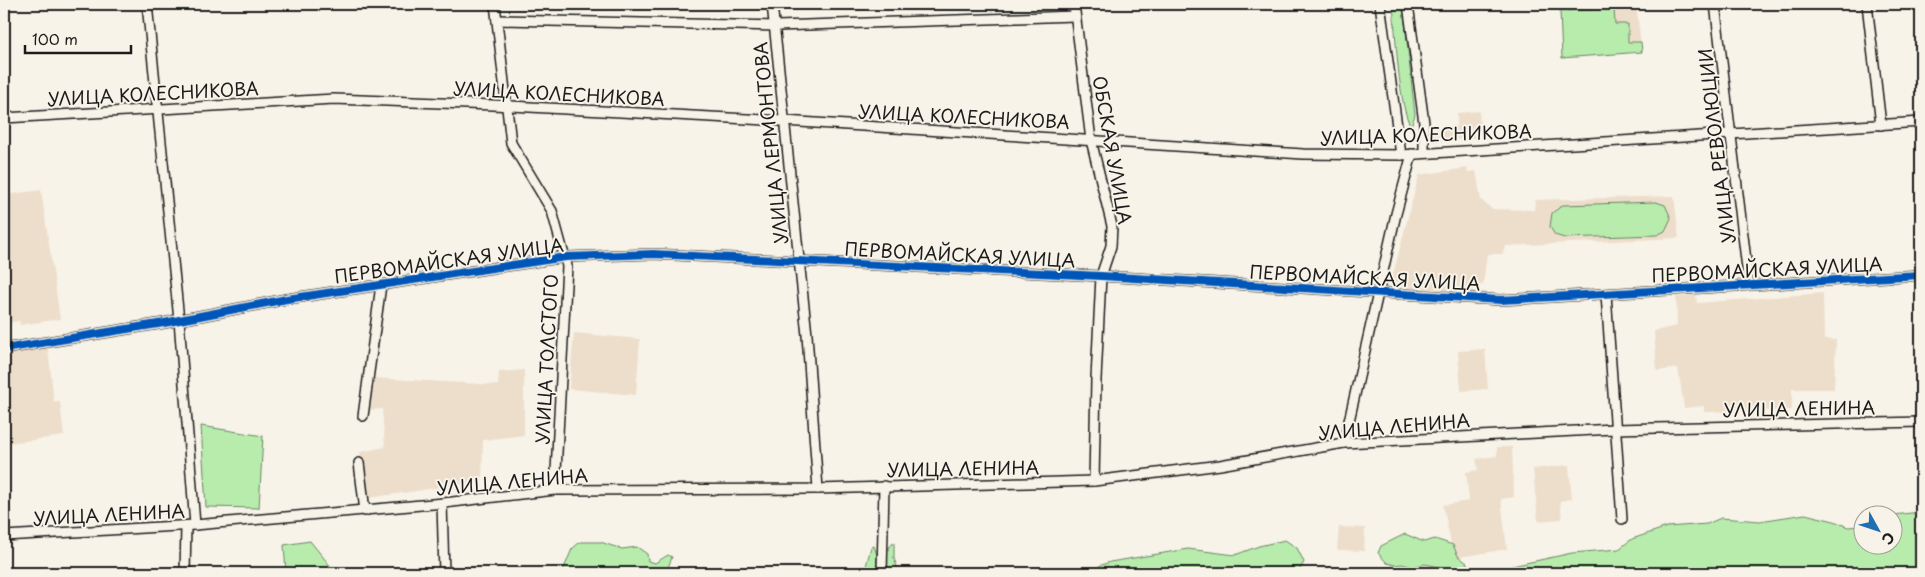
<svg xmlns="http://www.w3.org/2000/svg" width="1925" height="577" font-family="'Playpen Sans',sans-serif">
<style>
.built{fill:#eddecb}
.green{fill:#b8ecad;stroke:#6a8464}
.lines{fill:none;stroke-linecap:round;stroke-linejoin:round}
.minor-casing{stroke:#1c1c1c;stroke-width:12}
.minor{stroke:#f7f3e8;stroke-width:9}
.cycleway-casing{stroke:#f7f3e8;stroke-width:11}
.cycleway{stroke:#0057b8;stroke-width:8}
.labels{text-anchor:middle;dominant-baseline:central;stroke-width:4;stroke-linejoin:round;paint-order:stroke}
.street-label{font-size:18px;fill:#1c1c1c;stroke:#f7f3e8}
</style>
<rect width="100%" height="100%" fill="#f7f3e8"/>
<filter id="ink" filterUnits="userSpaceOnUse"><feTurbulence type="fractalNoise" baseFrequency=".02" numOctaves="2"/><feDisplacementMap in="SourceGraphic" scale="10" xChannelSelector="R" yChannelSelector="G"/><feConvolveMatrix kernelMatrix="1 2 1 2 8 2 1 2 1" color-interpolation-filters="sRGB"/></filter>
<g filter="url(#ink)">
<g class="built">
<path d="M1559 4H1636L1642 52 1562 58Z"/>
<path d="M1479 111 1481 137 1433 142 1432 128 1457 126V113Z"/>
<path d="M1467 168 1468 172 1476 171 1481 200 1492 209 1534 210 1535 200 1674 196 1679 238 1506 246 1502 254H1487L1483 285 1474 286 1473 292 1390 286 1419 175Z"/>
<path d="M41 190 60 319 20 325 19 321 4 324V195Z"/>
<path d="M1823 293 1824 339 1836 340 1834 389H1792V410L1704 412V406L1684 408 1678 368 1657 371 1654 331 1677 326 1676 297 1696 295 1697 303Z"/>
<path d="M574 333 640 339 636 395 569 389Z"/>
<path d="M48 348 54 402H60L64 436 9 443 4 408V354Z"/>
<path d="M1485 349 1488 389 1461 391 1458 351Z"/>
<path d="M524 370V435L483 440 482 481 369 498 360 452 385 447 382 409 369 410 373 378 498 385 499 372Z"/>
<path d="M1497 447H1512L1514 497 1501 499 1507 549 1454 558 1443 505 1469 501 1466 472 1478 470 1476 459 1497 456Z"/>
<path d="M1569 465 1572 499 1560 501 1562 519 1538 521 1533 469Z"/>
<path d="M1339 527 1365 528 1364 551 1337 550Z"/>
</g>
<g class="green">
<path d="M1393 4H1403L1415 115 1411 126C1399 111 1395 27 1393 4Z"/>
<path d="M1614 9 1615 24H1628V42H1641L1642 52 1562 58 1560 11Z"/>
<path d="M1656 202 1665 205 1671 218 1665 231 1657 235 1564 238 1555 235 1550 227 1552 213 1563 205Z"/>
<path d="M201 426 263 436 259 508 206 507Z"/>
<path d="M1921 512V573H1480L1572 553 1619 549 1632 539 1667 527 1707 524 1721 518 1760 521 1805 514 1834 521 1848 527 1862 526V544H1892L1893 515Z"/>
<path d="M1405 534 1424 542 1435 539 1453 545 1458 556 1467 563V567L1459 571 1425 564 1413 567 1402 564 1395 565 1387 563 1378 553 1381 546Z"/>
<path d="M1285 540 1297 548 1304 562 1298 573 1095 572 1099 566 1110 562 1188 549 1235 555 1259 546Z"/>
<path d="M310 541 336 573H286L284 545Z"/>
<path d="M580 542H600L622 549 637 547 647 554 648 561 655 563 668 555 672 557 666 573H562L572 549Z"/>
<path d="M894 542V558L899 573H886V551Z"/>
<path d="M874 546 877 555 876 573H846L856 569 865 570 871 547Z"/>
<path d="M1403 567 1424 569 1436 573H1390L1395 569Z"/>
</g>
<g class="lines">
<defs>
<g id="minor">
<path d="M147 4 179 320 195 525"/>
<path d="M495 4 511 143 552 211 567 266 555 490"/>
<path d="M772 4 807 335 818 489"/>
<path d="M1074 4 1091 140 1112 226 1111 246 1101 276 1096 379 1094 481"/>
<path d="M1380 4 1401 155"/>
<path d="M1408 4 1424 123V153"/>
<path d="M1715 4 1749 285"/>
<path d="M1867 4 1881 125"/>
<path d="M497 20 777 26 1075 16"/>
<path d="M4 118 334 99 493 105 784 121 1303 154 1401 155 1921 122"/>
<path d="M1606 294 1622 519"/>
<path d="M4 349 164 323 287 299 566 257 653 254 1101 276 1501 300 1921 275"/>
<path d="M363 416 381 285"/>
<path d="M1344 443 1396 214 1412 154"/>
<path d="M359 463 365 511"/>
<path d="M442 503 444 573"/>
<path d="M4 536 195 525 444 503 555 490 818 489 1094 481 1220 465 1344 443 1614 429 1921 422"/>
<path d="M185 573 186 526"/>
<path d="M882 573 884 486"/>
</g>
</defs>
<use href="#minor" class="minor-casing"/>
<use href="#minor" class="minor"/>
<defs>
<path id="cycleway" d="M4 349 164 323 287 299 566 257 653 254 1101 276 1501 300 1921 275"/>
</defs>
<use href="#cycleway" class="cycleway-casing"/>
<use href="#cycleway" class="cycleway"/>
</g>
</g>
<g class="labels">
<g class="street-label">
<text transform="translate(153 93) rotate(-3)">УЛИЦА КОЛЕСНИКОВА</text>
<text transform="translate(559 93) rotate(3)">УЛИЦА КОЛЕСНИКОВА</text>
<text transform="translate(964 116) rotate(3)">УЛИЦА КОЛЕСНИКОВА</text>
<text transform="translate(1426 134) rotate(-2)">УЛИЦА КОЛЕСНИКОВА</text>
<text transform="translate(770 143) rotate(-96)">УЛИЦА ЛЕРМОНТОВА</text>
<text transform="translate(1716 146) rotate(-97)">УЛИЦА РЕВОЛЮЦИИ</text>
<text transform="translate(1113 150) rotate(80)">ОБСКАЯ УЛИЦА</text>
<text transform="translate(960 254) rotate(3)">ПЕРВОМАЙСКАЯ УЛИЦА</text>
<text transform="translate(449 260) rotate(-8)">ПЕРВОМАЙСКАЯ УЛИЦА</text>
<text transform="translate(1767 269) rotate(-3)">ПЕРВОМАЙСКАЯ УЛИЦА</text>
<text transform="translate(1365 277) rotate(3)">ПЕРВОМАЙСКАЯ УЛИЦА</text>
<text transform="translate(546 359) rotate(-87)">УЛИЦА ТОЛСТОГО</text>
<text transform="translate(1799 408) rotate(-1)">УЛИЦА ЛЕНИНА</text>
<text transform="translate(1394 426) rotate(-5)">УЛИЦА ЛЕНИНА</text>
<text transform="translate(963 468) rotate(-1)">УЛИЦА ЛЕНИНА</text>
<text transform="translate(512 481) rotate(-5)">УЛИЦА ЛЕНИНА</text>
<text transform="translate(109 514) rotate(-3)">УЛИЦА ЛЕНИНА</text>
</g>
</g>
<rect width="1925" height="577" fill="none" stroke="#f7f3e8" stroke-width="20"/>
<rect x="10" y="10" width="1905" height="557" fill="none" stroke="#1c1c1c" stroke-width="2" filter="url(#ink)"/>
<g transform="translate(1878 530) rotate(130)"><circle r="24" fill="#f7f3e8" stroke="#9f9d96"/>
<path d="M0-4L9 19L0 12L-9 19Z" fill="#1f6fb2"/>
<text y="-8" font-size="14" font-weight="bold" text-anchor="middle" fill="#1c1c1c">С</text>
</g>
<path d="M25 45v8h106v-8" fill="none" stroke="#1c1c1c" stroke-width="2.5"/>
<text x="32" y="45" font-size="15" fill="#1c1c1c" stroke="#f7f3e8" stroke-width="4" paint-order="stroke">100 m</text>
</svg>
